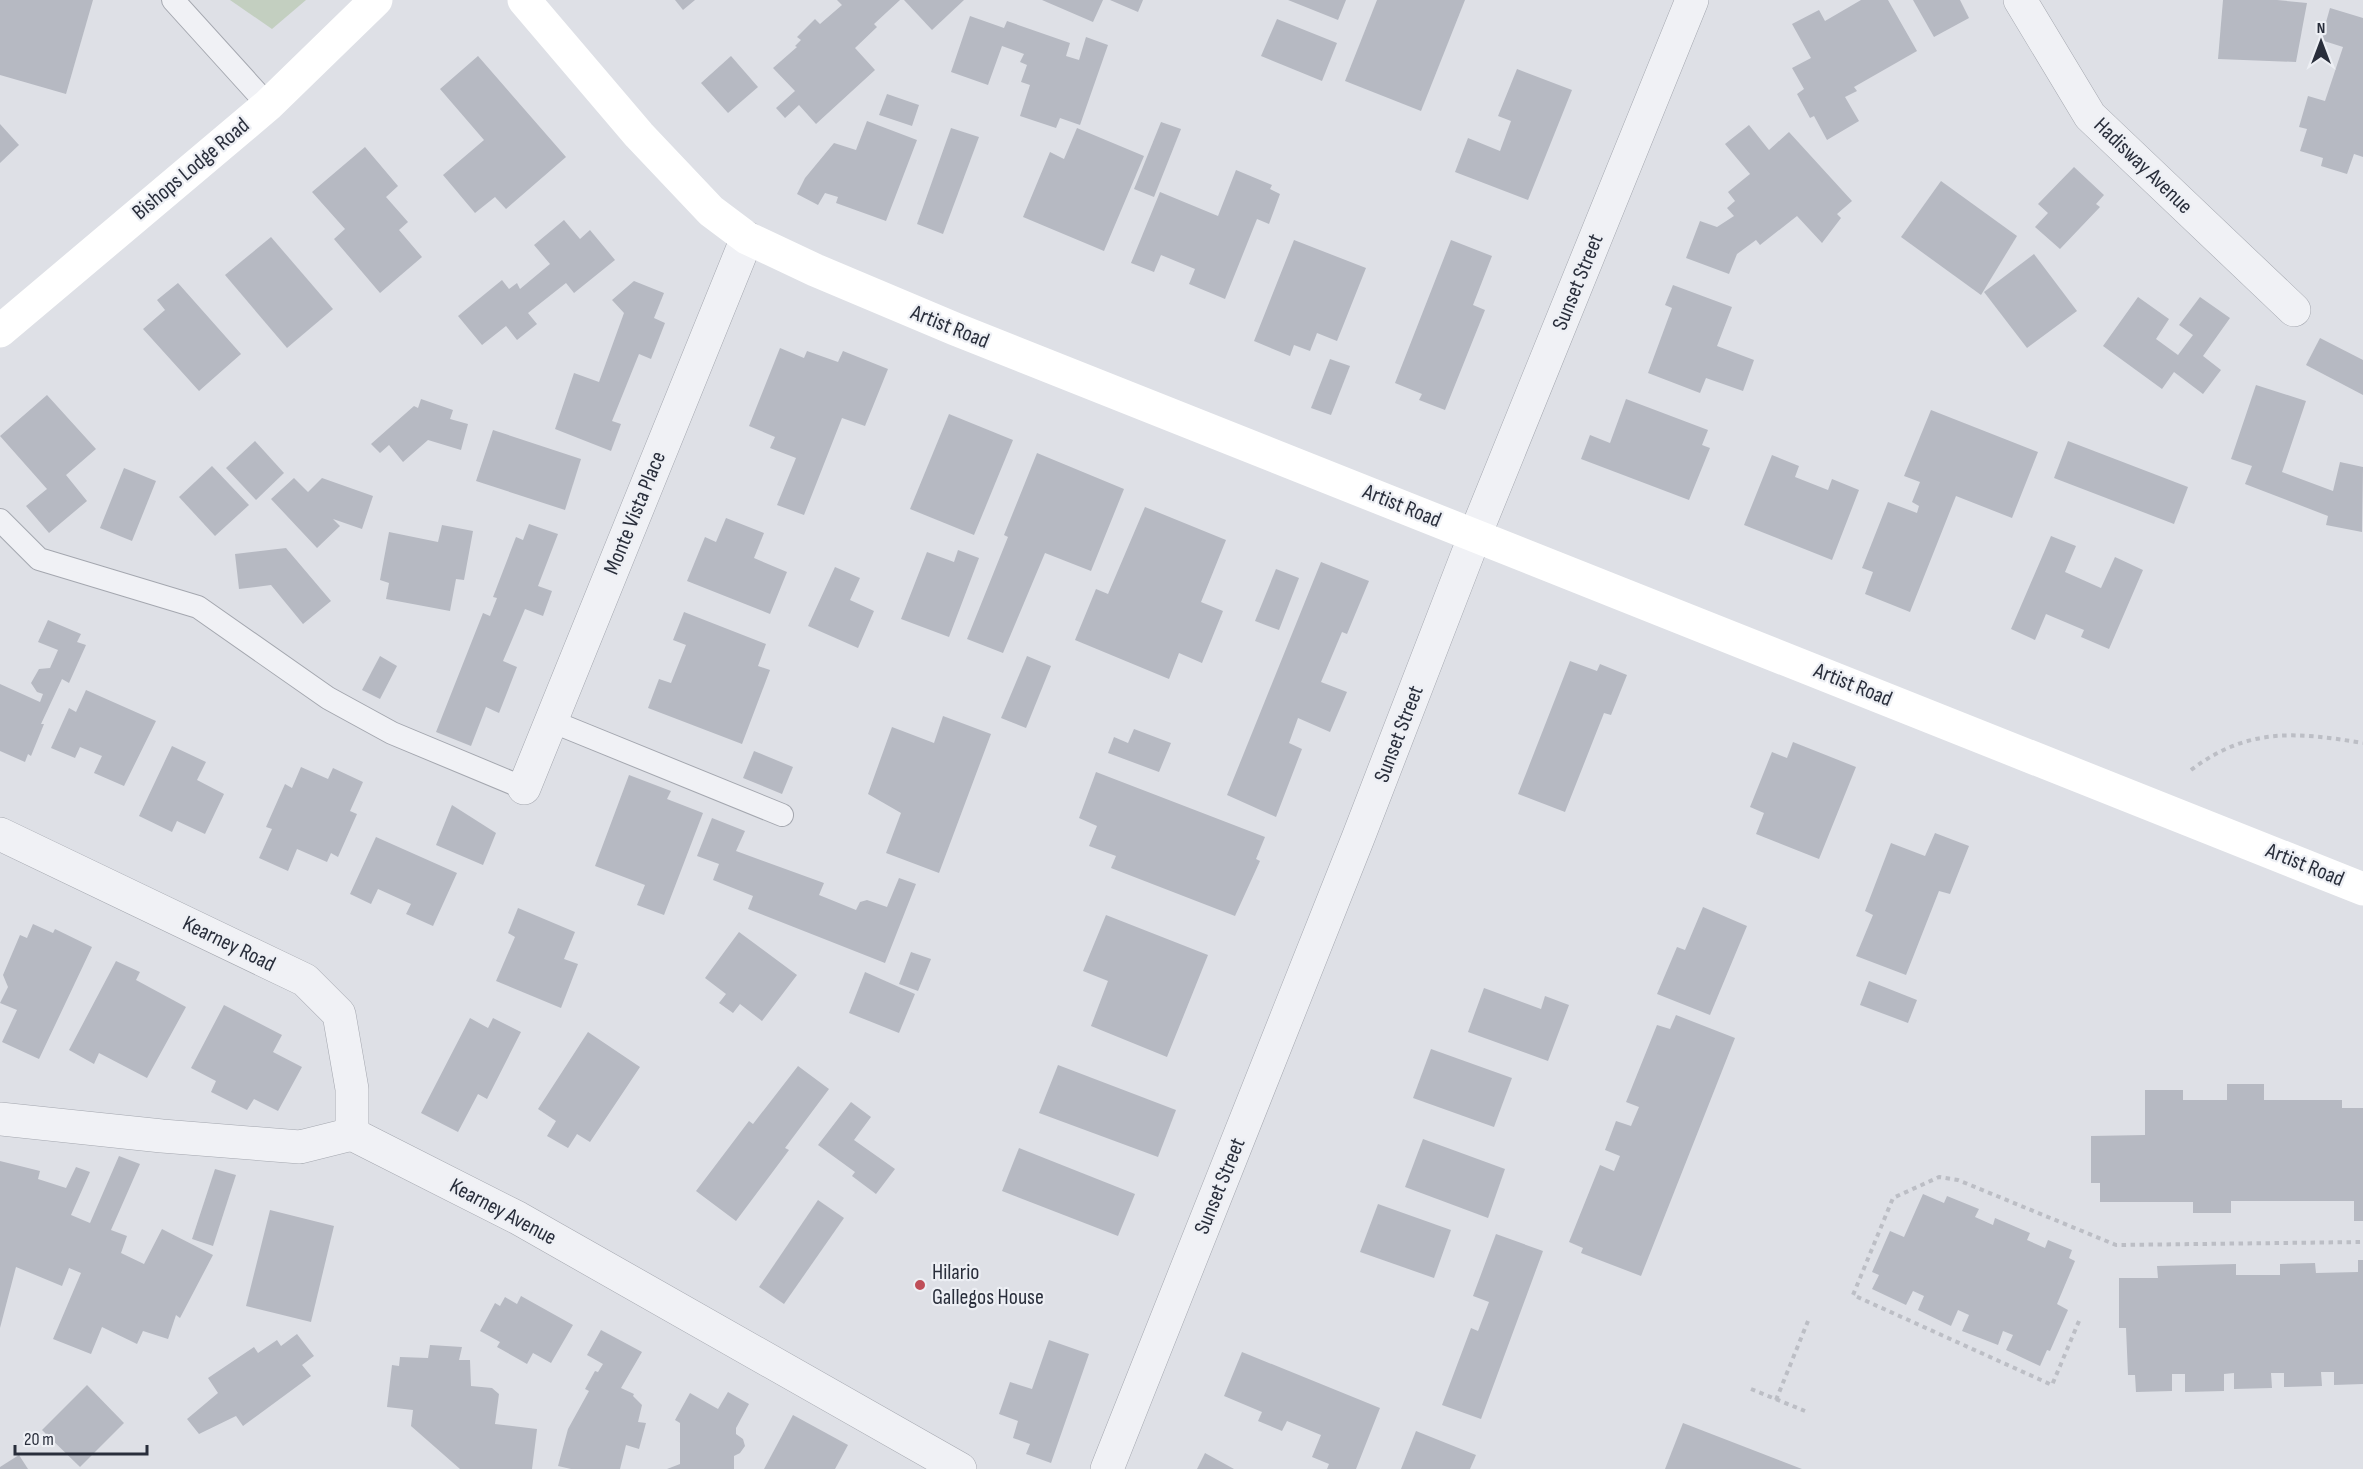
<svg xmlns="http://www.w3.org/2000/svg" width="2363" height="1469" font-family="'Sofia Sans Condensed',sans-serif">
<style>
.green{fill:#c3cfc0}
.building{fill:#b6b9c2}
.lines{fill:none;stroke-linecap:round;stroke-linejoin:round}
.service-casing{stroke:#a4a7af;stroke-width:24}
.minor-casing{stroke:#a4a7af;stroke-width:34}
.path{stroke:#bcbec5;stroke-width:4;stroke-dasharray:4.5 4.5;stroke-linecap:butt}
.service{stroke:#f0f1f5;stroke-width:22}
.minor{stroke:#f0f1f5;stroke-width:33}
.secondary{stroke:#fff;stroke-width:33}
.poi-dot{fill:#bf4e58;stroke:#edeff4;stroke-width:2}
.labels{text-anchor:middle;dominant-baseline:central;stroke-width:4.5;stroke-linejoin:round;paint-order:stroke}
.street-label{font-size:22px;fill:#292e3b;stroke:#edeff4}
.poi-label{font-size:22px;fill:#292e3b;stroke:#edeff4;text-anchor:start}
</style>
<rect width="100%" height="100%" fill="#dee0e6"/>
<path class="green" d="M230 0H306L272 29Z"/>
<g class="building">
<path d="M0 0H93L66 94 0 75Z"/>
<path d="M675 0H695L683 10Z"/>
<path d="M837 0H900L874 24 877 27 855 48 875 70 816 124 799 105 785 118 776 108 795 91 773 68 797 47 795 46 801 40 797 37 815 19 820 24 842 5Z"/>
<path d="M904 0H964L932 30Z"/>
<path d="M1042 0H1103L1093 22Z"/>
<path d="M1110 0H1143L1138 12Z"/>
<path d="M1288 0H1346L1338 20Z"/>
<path d="M1377 0H1465L1421 111 1345 81Z"/>
<path d="M1861 0H1888L1917 51 1854 87 1857 91 1845 97 1859 121 1827 140 1814 116 1810 118 1797 94 1804 89 1792 68 1811 58 1792 24 1819 10 1825 21Z"/>
<path d="M1913 0H1960L1969 18 1934 37Z"/>
<path d="M2223 0H2277L2307 3 2296 62 2218 59Z"/>
<path d="M2330 8 2363 18V157L2354 154 2347 174 2321 166 2323 158 2300 151 2307 129 2299 127 2308 96 2325 101 2343 47 2321 40Z"/>
<path d="M970 16 1004 28 1007 21 1070 43 1066 56 1079 60 1086 37 1108 45 1080 125 1060 118 1056 128 1020 116 1030 85 1021 82 1027 65 1020 62 1024 54 1002 46 988 85 951 72Z"/>
<path d="M1277 19 1337 43 1322 81 1261 56Z"/>
<path d="M478 56 566 157 506 209 495 197 475 213 443 175 484 140 440 89Z"/>
<path d="M731 56 758 87 728 113 701 83Z"/>
<path d="M1517 69 1572 90 1528 200 1455 172 1468 138 1500 151 1511 121 1498 116Z"/>
<path d="M887 94 919 105 912 126 879 115Z"/>
<path d="M867 121 917 140 886 221 836 203 838 197 825 193 818 205 797 194 805 178 834 143 856 150Z"/>
<path d="M1161 122 1181 129 1154 197 1134 189Z"/>
<path d="M0 124 19 145 0 163Z"/>
<path d="M1749 125 1769 150 1789 132 1852 201 1837 214 1841 218 1822 243 1797 216 1760 245 1756 240 1737 254 1729 274 1686 258 1700 221 1717 227 1734 216 1727 208 1735 201 1728 192 1750 174 1725 144Z"/>
<path d="M951 128 979 137 943 234 917 224Z"/>
<path d="M1077 128 1144 156 1104 251 1023 217 1050 152 1064 159Z"/>
<path d="M365 147 398 186 386 197 408 222 399 230 422 257 380 293 334 239 345 229 312 192Z"/>
<path d="M2074 167 2104 195 2096 204 2100 207 2060 249 2035 227 2048 213 2038 204Z"/>
<path d="M1236 170 1272 185 1270 189 1280 194 1269 224 1257 219 1225 299 1189 284 1195 269 1161 255 1154 272 1131 263 1160 192 1218 216Z"/>
<path d="M1941 181 2017 236 1981 295 1901 237Z"/>
<path d="M564 220 580 239 590 230 615 260 574 293 566 283 528 313 537 324 517 340 506 326 482 345 458 316 502 280 509 289 517 283 520 289 550 264 534 245Z"/>
<path d="M271 237 333 309 287 348 225 275Z"/>
<path d="M1294 240 1366 268 1337 341 1317 333 1310 351 1294 345 1290 356 1254 341Z"/>
<path d="M1451 240 1492 256 1473 305 1485 310 1445 410 1419 400 1422 394 1395 383Z"/>
<path d="M2034 254 2077 311 2027 348 1984 292Z"/>
<path d="M634 281 664 293 654 318 665 323 651 359 639 354 612 421 621 424 611 451 555 429 574 373 599 382 624 313 612 300Z"/>
<path d="M178 283 241 354 199 391 143 329 165 310 157 300Z"/>
<path d="M1673 285 1732 307 1717 346 1754 360 1743 391 1706 378 1700 393 1648 373 1672 308 1665 305Z"/>
<path d="M2138 297 2169 319 2156 339 2178 355 2193 335 2179 325 2200 297 2230 318 2203 356 2221 370 2203 394 2174 372 2162 389 2103 346Z"/>
<path d="M2320 338 2363 360V395L2306 365Z"/>
<path d="M780 348 804 358 807 351 838 362 843 351 888 369 865 426 842 418 804 515 777 505 796 458 770 448 775 437 749 426Z"/>
<path d="M1330 359 1350 366 1331 415 1311 408Z"/>
<path d="M2256 385 2306 401 2282 472 2333 491 2340 462 2363 467 2362 532 2326 525 2328 516 2245 484 2252 466 2231 459Z"/>
<path d="M47 395 96 449 66 475 87 501 49 533 26 506 47 489 0 436Z"/>
<path d="M421 399 453 410 450 419 468 424 461 450 428 440 403 462 389 445 380 453 371 444 414 406 418 408Z"/>
<path d="M1626 399 1708 430 1702 445 1710 448 1689 500 1581 459 1590 435 1610 443Z"/>
<path d="M1931 410 2038 452 2012 518 1956 496 1910 612 1865 594 1873 572 1862 568 1888 502 1917 513 1919 506 1912 502 1920 482 1904 476Z"/>
<path d="M949 414 1013 440 974 535 910 509Z"/>
<path d="M493 430 581 459 565 510 476 481Z"/>
<path d="M255 441 284 473 256 500 226 468Z"/>
<path d="M2068 441 2188 487 2174 524 2054 478Z"/>
<path d="M1037 453 1124 489 1091 571 1045 553 1003 653 967 639 1008 537 1004 535Z"/>
<path d="M1772 455 1799 466 1795 477 1828 490 1832 479 1859 490 1832 560 1744 525Z"/>
<path d="M212 466 249 505 215 536 179 497Z"/>
<path d="M124 468 156 481 132 541 100 528Z"/>
<path d="M294 478 308 492 322 478 373 496 362 529 333 519 340 526 317 548 271 499Z"/>
<path d="M1145 507 1226 540 1201 602 1223 611 1202 663 1179 653 1169 679 1075 640 1096 589 1108 594Z"/>
<path d="M726 518 764 533 754 558 787 572 770 614 687 581 705 537 716 542Z"/>
<path d="M529 524 558 534 538 586 552 591 543 616 525 609 503 661 517 667 499 713 486 707 471 746 436 732 483 613 490 616 497 598 493 597 516 537 523 540Z"/>
<path d="M442 525 473 531 464 580 456 579 450 611 386 599 389 583 380 580 389 532 438 542Z"/>
<path d="M2051 536 2076 546 2065 572 2101 588 2115 557 2143 570 2109 649 2081 637 2084 630 2046 614 2035 640 2011 629Z"/>
<path d="M286 548 331 601 303 624 271 585 239 589 235 554Z"/>
<path d="M958 550 979 558 949 637 901 619 927 552 954 562Z"/>
<path d="M1321 562 1369 581 1347 634 1342 632 1321 682 1347 692 1330 732 1298 718 1289 743 1302 749 1276 817 1227 795Z"/>
<path d="M835 567 860 578 850 600 874 611 858 648 808 626Z"/>
<path d="M1276 569 1299 578 1279 630 1255 621Z"/>
<path d="M684 612 766 644 758 666 770 670 742 744 648 708 659 679 671 683 686 645 673 640Z"/>
<path d="M48 620 81 634 77 642 86 645 69 683 62 679 41 724H44L31 756 28 754 25 762 0 751V684L40 702 43 694 37 692 31 683 39 669 50 668 58 650 38 642Z"/>
<path d="M380 656 397 666 380 699 362 690Z"/>
<path d="M1027 656 1051 666 1026 728 1001 718Z"/>
<path d="M1570 661 1597 671 1600 664 1627 675 1611 715 1604 713 1565 812 1518 794Z"/>
<path d="M86 690 156 721 124 786 94 773 102 756 80 747 75 758 51 748 69 708 76 712Z"/>
<path d="M943 716 991 734 939 873 886 853 901 813 868 794 892 727 934 743Z"/>
<path d="M1134 729 1171 743 1159 772 1108 753 1114 737 1128 743Z"/>
<path d="M1793 742 1856 767 1819 859 1756 834 1764 813 1750 807 1772 752 1787 758Z"/>
<path d="M172 746 206 762 197 780 224 794 205 834 177 821 172 832 139 816Z"/>
<path d="M754 751 793 767 782 794 743 778Z"/>
<path d="M301 767 328 779 333 768 363 782 350 811 357 814 338 857 331 853 327 862 297 849 288 871 259 858 272 829 266 827 285 784 292 788Z"/>
<path d="M1096 772 1265 837 1256 859 1260 861 1235 916 1111 868 1116 856 1089 846 1097 826 1079 818Z"/>
<path d="M629 775 671 791 667 799 703 813 664 915 637 905 645 885 595 866Z"/>
<path d="M452 805 496 833 483 865 436 845Z"/>
<path d="M712 818 745 831 736 851 824 883 819 895 856 910 860 902 867 900 887 907 899 878 916 884 885 963 748 909 753 896 713 880 719 864 697 856Z"/>
<path d="M1935 833 1969 846 1950 894 1939 891 1906 975 1856 956 1873 915 1865 911 1891 843 1925 856Z"/>
<path d="M376 837 457 873 433 926 406 914 411 904 378 889 371 904 350 894Z"/>
<path d="M1703 907 1747 926 1710 1015 1657 994 1677 947 1685 950Z"/>
<path d="M518 908 575 932 564 959 578 964 561 1008 496 981 515 937 508 933Z"/>
<path d="M1106 915 1208 955 1167 1057 1091 1026 1108 981 1083 971Z"/>
<path d="M33 924 53 933 55 929 92 947 39 1059 2 1042 17 1010 0 1003 8 987 3 975 20 935 27 938Z"/>
<path d="M739 932 797 975 762 1021 740 1004 733 1013 719 1003 726 994 705 978Z"/>
<path d="M911 952 931 959 918 991 899 984Z"/>
<path d="M116 961 140 972 136 980 186 1007 147 1078 99 1053 94 1064 69 1050Z"/>
<path d="M865 972 915 994 899 1033 849 1013Z"/>
<path d="M1869 981 1917 1000 1908 1023 1860 1005Z"/>
<path d="M1484 988 1541 1009 1545 996 1569 1005 1548 1061 1468 1032Z"/>
<path d="M224 1005 282 1035 273 1052 302 1067 278 1111 254 1099 247 1110 211 1092 216 1081 191 1068Z"/>
<path d="M1676 1015 1735 1038 1641 1276 1581 1253 1583 1248 1569 1242 1600 1165 1614 1171 1620 1156 1605 1150 1616 1121 1631 1126 1639 1107 1626 1102 1657 1025 1670 1029Z"/>
<path d="M470 1018 488 1028 493 1018 521 1032 487 1099 478 1094 458 1132 421 1113Z"/>
<path d="M588 1032 640 1067 590 1142 577 1134 568 1148 547 1136 556 1121 538 1109Z"/>
<path d="M1431 1049 1512 1078 1494 1127 1413 1098Z"/>
<path d="M1058 1065 1176 1110 1158 1157 1039 1113Z"/>
<path d="M798 1066 829 1089 785 1148 789 1150 736 1221 696 1191 749 1121 753 1124Z"/>
<path d="M2227 1084H2264V1100H2342V1108H2363V1221H2354V1201H2231V1213H2193V1202H2100V1183H2091V1136L2145 1135V1090H2183V1100H2227Z"/>
<path d="M851 1102 871 1117 854 1140 895 1169 876 1194 852 1176 855 1172 818 1145Z"/>
<path d="M1423 1139 1505 1169 1488 1218 1405 1187Z"/>
<path d="M1019 1148 1135 1194 1118 1236 1002 1191Z"/>
<path d="M119 1156 140 1164 111 1230 127 1236 121 1253 144 1264 162 1229 213 1255 180 1318 176 1315 168 1339 143 1331 137 1344 102 1327 91 1354 53 1339 81 1273 69 1268 62 1286 16 1267 0 1328V1161L40 1171 38 1179 66 1188 76 1167 90 1172 71 1215 90 1223Z"/>
<path d="M215 1169 236 1175 213 1246 192 1239Z"/>
<path d="M1923 1194 1944 1203 1947 1196 1979 1209 1975 1217 1993 1225 1995 1218 2030 1233 2027 1240 2045 1248 2048 1240 2072 1250 2069 1258 2075 1261 2057 1304 2068 1310 2050 1351 2047 1350 2040 1366 2006 1350 2013 1335 2003 1331 1998 1345 1962 1331 1969 1315 1958 1310 1951 1326 1918 1310 1924 1296 1913 1291 1906 1305 1872 1289 1879 1275 1872 1272 1890 1231 1904 1237Z"/>
<path d="M818 1200 844 1218 784 1304 759 1287Z"/>
<path d="M1378 1204 1451 1230 1434 1278 1360 1252Z"/>
<path d="M270 1210 334 1226 311 1322 246 1306Z"/>
<path d="M1496 1234 1543 1251 1481 1419 1442 1405 1471 1328 1478 1331 1489 1302 1473 1296Z"/>
<path d="M2358 1260H2363V1384L2334 1385V1372H2321L2322 1386 2284 1387V1373H2271L2272 1388 2234 1389V1373L2224 1374V1391L2185 1392V1374H2172V1391L2136 1392 2135 1375H2128L2126 1328H2119V1278H2158L2157 1266 2236 1264V1275H2280V1264L2315 1263 2316 1273 2358 1272Z"/>
<path d="M521 1296 573 1325 551 1363 533 1353 527 1364 497 1347 500 1342 480 1331 495 1303 500 1306 505 1297 517 1304Z"/>
<path d="M601 1330 642 1352 621 1388 634 1394 633 1396 642 1405 638 1422 646 1423 639 1449 626 1445 620 1469H571L558 1466 568 1429 589 1391 585 1389 595 1371 598 1372 603 1364 587 1355Z"/>
<path d="M297 1334 314 1356 302 1365 311 1376 243 1426 236 1416 199 1434 187 1419 218 1393 208 1378 254 1347 258 1353 277 1340 281 1346Z"/>
<path d="M1049 1340 1089 1354 1051 1463 1026 1454 1030 1444 1013 1438 1018 1421 999 1414 1010 1382 1032 1389Z"/>
<path d="M430 1345 462 1347 459 1360H470L471 1386 492 1388 499 1394 495 1424 537 1429 532 1469H460L411 1426 413 1410 387 1407 392 1365 399 1366 400 1357 428 1358Z"/>
<path d="M1242 1352 1380 1408 1356 1469H1327L1329 1464 1312 1457 1321 1435 1287 1421 1282 1431 1258 1421 1262 1412 1224 1396Z"/>
<path d="M87 1385 124 1423 80 1467 42 1430Z"/>
<path d="M728 1392 749 1404 736 1428V1434L743 1439 745 1446 740 1453 734 1456V1469H667L680 1464V1423L675 1420 690 1393 718 1409Z"/>
<path d="M793 1415 848 1445 835 1469H764Z"/>
<path d="M1683 1423 1802 1469H1665Z"/>
<path d="M1416 1431 1476 1455 1470 1469H1401Z"/>
<path d="M1205 1453 1234 1469H1197Z"/>
<path d="M19 1455 28 1469H0V1467Z"/>
</g>
<g class="lines">
<defs>
<g id="service">
<path d="M173 0 268 105"/>
<path d="M0 520 39 559 198 607 328 698 392 733 524 788"/>
<path d="M551 721 782 815"/>
</g>
<g id="minor">
<path d="M2020 0 2090 116 2294 310"/>
<path d="M524 788 747 238"/>
<path d="M0 834 305 980 339 1014 352 1089V1134"/>
<path d="M0 1119 162 1136 300 1147 352 1134 518 1218 960 1469"/>
<path d="M1107 1469 1358 838 1475 535 1692 0"/>
</g>
</defs>
<use href="#service" class="service-casing"/>
<use href="#minor" class="minor-casing"/>
<g class="path">
<path d="M2191 770C2248 727 2296 732 2363 743"/>
<path d="M2079 1321 2052 1385 1853 1295 1893 1198 1939 1177 1958 1180 2116 1245 2363 1242"/>
<path d="M1751 1389 1805 1411"/>
<path d="M1776 1400 1808 1321"/>
</g>
<use href="#service" class="service"/>
<use href="#minor" class="minor"/>
<g class="secondary">
<path d="M524 0 639 135 711 211 747 238 815 270 955 329 2363 889"/>
<path d="M0 331 268 105 376 0"/>
</g>
</g>
<circle class="poi-dot" cx="920" cy="1285" r="6"/>
<g class="labels">
<g class="street-label">
<text transform="translate(2143 166) rotate(44)">Hadisway Avenue</text>
<text transform="translate(191 169) rotate(-40)">Bishops Lodge Road</text>
<text transform="translate(1578 282) rotate(-68)">Sunset Street</text>
<text transform="translate(950 327) rotate(22)">Artist Road</text>
<text transform="translate(1402 506) rotate(22)">Artist Road</text>
<text transform="translate(635 513) rotate(-68)">Monte Vista Place</text>
<text transform="translate(1853 685) rotate(22)">Artist Road</text>
<text transform="translate(1399 734) rotate(-69)">Sunset Street</text>
<text transform="translate(2305 865) rotate(22)">Artist Road</text>
<text transform="translate(229 944) rotate(26)">Kearney Road</text>
<text transform="translate(1220 1186) rotate(-68)">Sunset Street</text>
<text transform="translate(503 1212) rotate(28)">Kearney Avenue</text>
</g>
<g class="poi-label">
<text x="932" y="1272">Hilario<tspan x="932" dy="25">Gallegos House</tspan></text>
</g>
</g>
<g transform="translate(2321 42)" stroke="#edeff4" stroke-width="4.5" paint-order="stroke">
<path d="M0-4.5L10 22L0 15L-10 22Z" fill="#292e3b"/>
<text y="-9" font-size="16" font-weight="bold" text-anchor="middle" fill="#292e3b">N</text>
</g>
<path d="M15 1445v9h132v-9" fill="none" stroke="#292e3b" stroke-width="3"/>
<text x="24" y="1445" font-size="18" fill="#292e3b" stroke="#edeff4" stroke-width="4.5" paint-order="stroke">20 m</text>
</svg>
